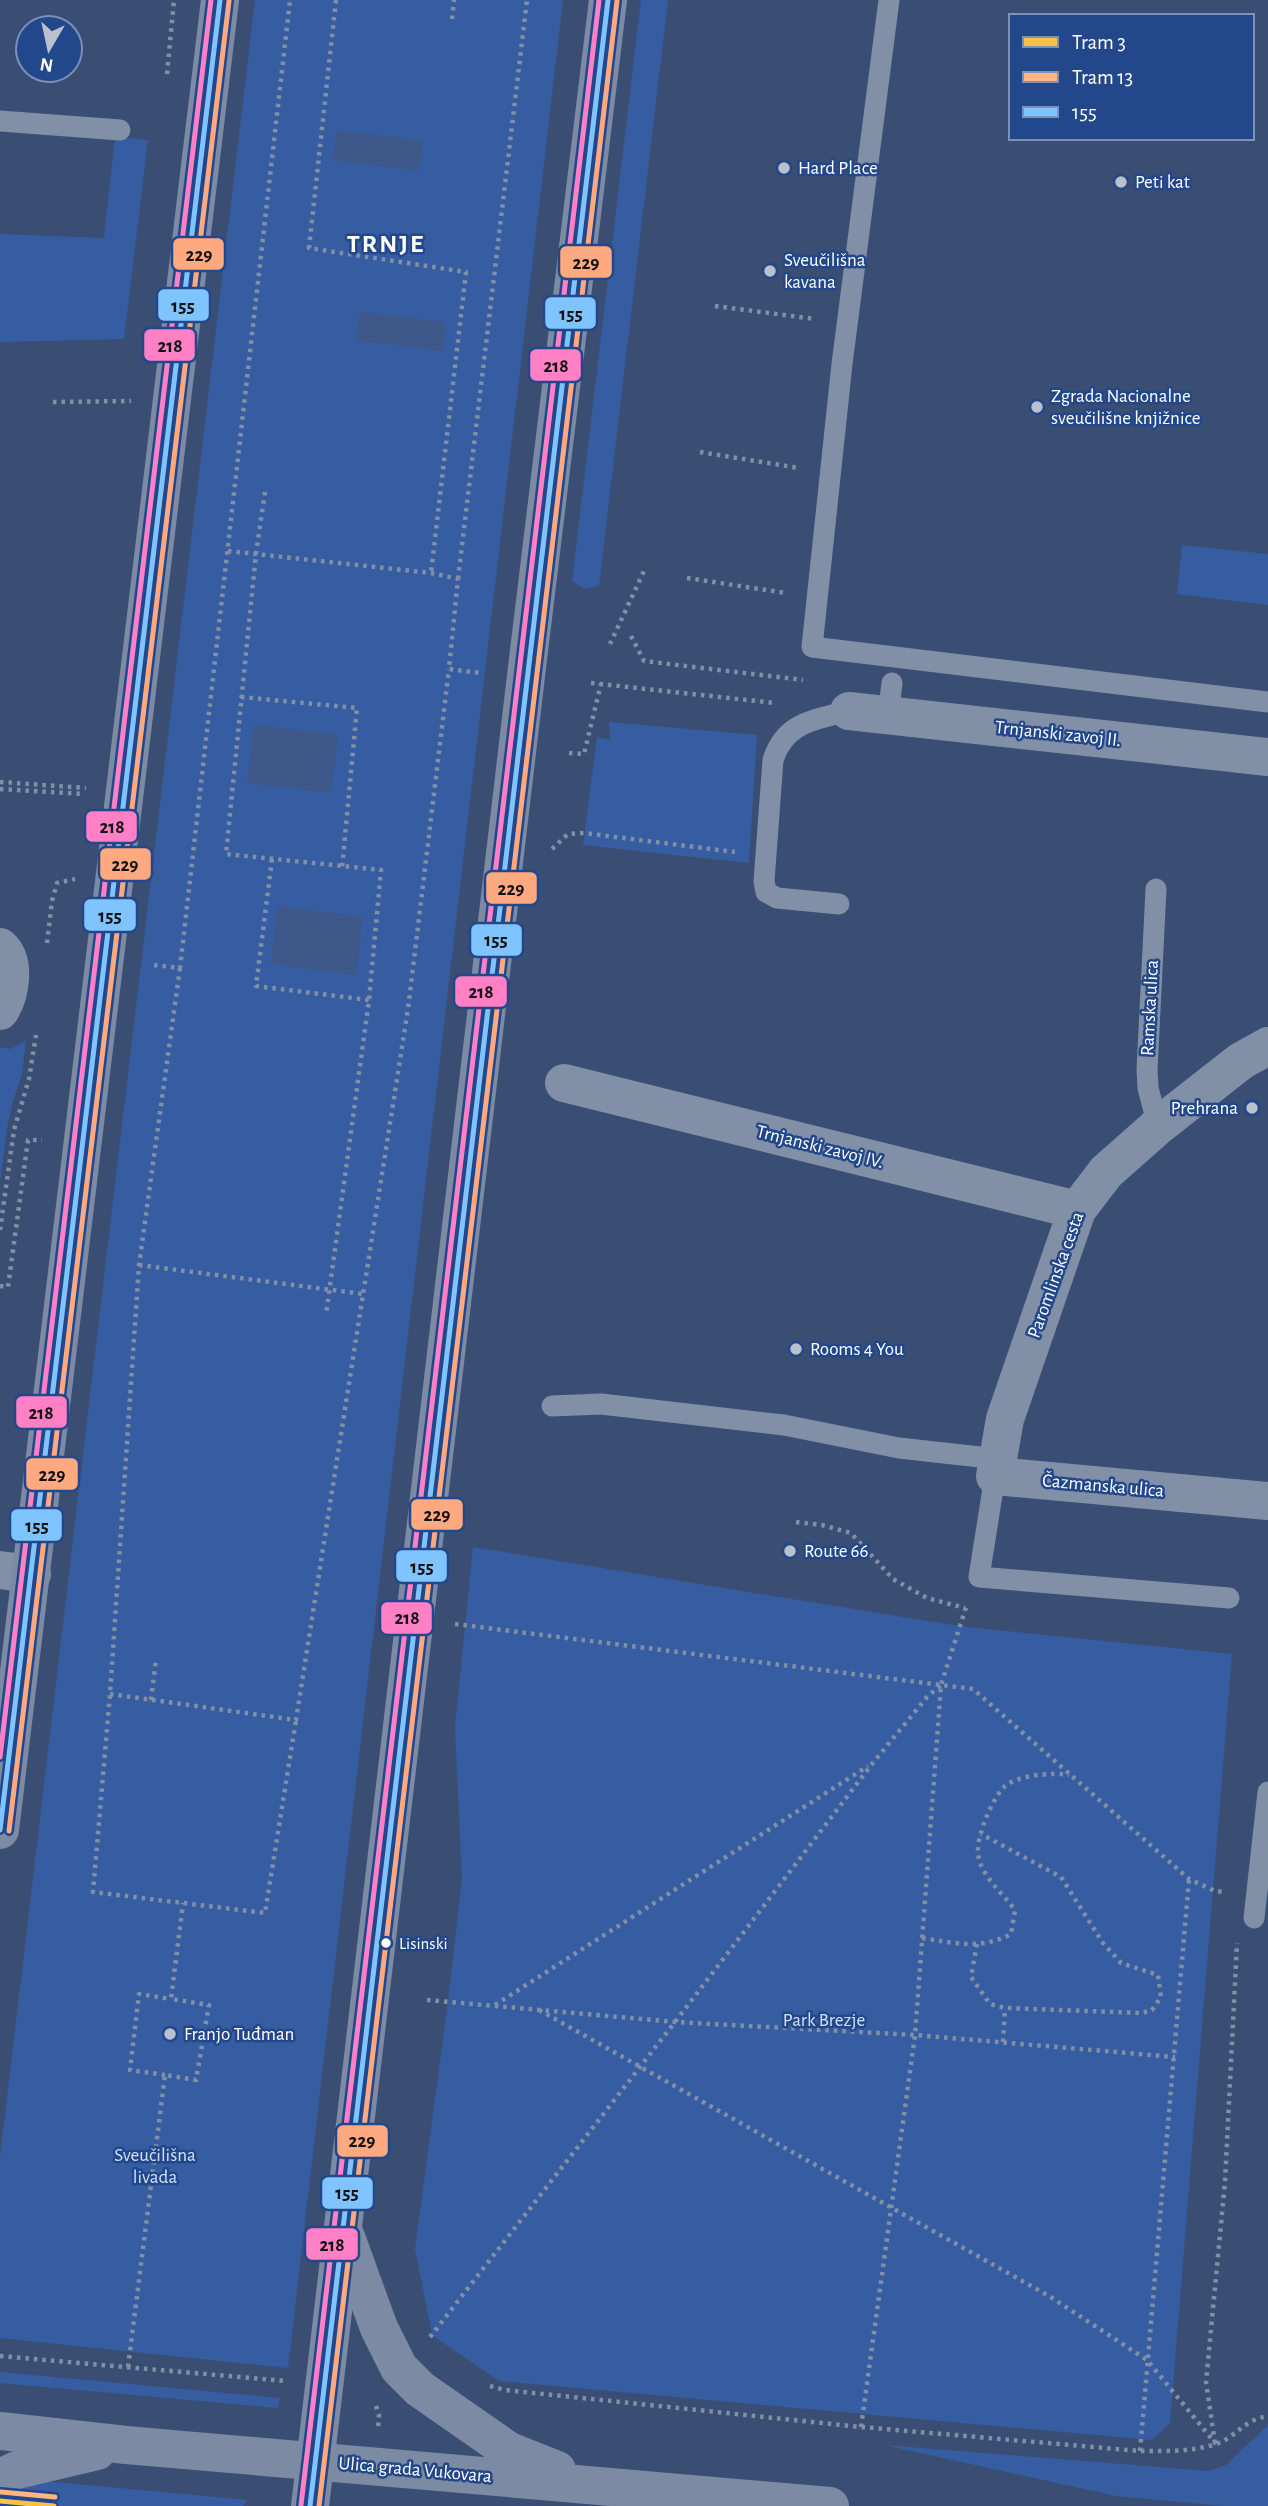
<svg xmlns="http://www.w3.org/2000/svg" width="1268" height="2506" font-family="'Alegreya Sans',sans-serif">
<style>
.green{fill:#365da1}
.water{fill:#3e5889}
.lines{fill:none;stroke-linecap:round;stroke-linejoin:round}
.path{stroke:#818fa7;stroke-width:4.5;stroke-dasharray:3.5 5;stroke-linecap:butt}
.service{stroke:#818fa7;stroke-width:21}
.minor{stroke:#818fa7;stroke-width:38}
.secondary{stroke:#7d8aa3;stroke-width:38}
.bus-1-casing{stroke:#22478b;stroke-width:10}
.bus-2-casing{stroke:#22478b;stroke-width:10}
.bus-3-casing{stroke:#22478b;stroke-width:10}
.bus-1{stroke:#80c4ff;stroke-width:5}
.bus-2{stroke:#ffa980;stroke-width:5}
.bus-3{stroke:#ff80c5;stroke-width:5}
.tram-1-casing{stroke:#22478b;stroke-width:10}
.tram-2-casing{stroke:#22478b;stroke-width:10}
.tram-1{stroke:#fbc046;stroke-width:5}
.tram-2{stroke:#ffb580;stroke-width:5}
.poi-dot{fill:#bac1ce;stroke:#22478b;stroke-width:2.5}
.bus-dot{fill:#fff;stroke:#22478b;stroke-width:2.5}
.labels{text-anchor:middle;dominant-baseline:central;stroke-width:5;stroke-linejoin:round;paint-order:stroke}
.bus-label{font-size:17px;fill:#fff;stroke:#22478b;text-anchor:start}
.poi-label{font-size:19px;fill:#fff;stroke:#22478b;text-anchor:start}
.street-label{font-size:19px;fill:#fff;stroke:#22478b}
.park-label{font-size:19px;fill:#d3e1f8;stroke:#22478b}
.district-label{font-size:26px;font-weight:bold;letter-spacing:2px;fill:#fff;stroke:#22478b}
.line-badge{stroke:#22478b;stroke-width:2.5}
.pale-badge-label{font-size:19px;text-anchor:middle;font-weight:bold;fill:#111}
</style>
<rect width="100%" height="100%" fill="#3a4e73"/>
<g class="green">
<path d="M255 0H563L288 2368 0 2338V2157Z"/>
<path d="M641 0H668L599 586 585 589 572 581Z"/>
<path d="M115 137 148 140 124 339 0 342V234L104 238Z"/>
<path d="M1182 545 1268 554V605L1177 594Z"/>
<path d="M609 722 757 735 749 863 583 845 597 737 610 740Z"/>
<path d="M26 1040 22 1075 13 1101 7 1128 0 1182V1047L11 1049Z"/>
<path d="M473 1547 958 1626 1232 1654 1170 2423 1152 2440 499 2381 432 2335 415 2249 447 2009 462 1880 455 1726Z"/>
<path d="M0 2372 280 2398 278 2408 0 2383Z"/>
<path d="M1268 2425V2506H1223L1116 2496 884 2445 1208 2471 1226 2465Z"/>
<path d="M45 2481 247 2500 243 2506H0V2491Z"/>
</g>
<g class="water">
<path d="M337 130 423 141 419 171 333 160Z"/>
<path d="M360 312 446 322 443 351 356 340Z"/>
<path d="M254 725 338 735 331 793 247 783Z"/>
<path d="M278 906 363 917 356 975 271 964Z"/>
</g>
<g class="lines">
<g class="path">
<path d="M336 0 309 248 466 272 431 573"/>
<path d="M452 19 454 0"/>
<path d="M167 74 174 0"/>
<path d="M715 306 815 319"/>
<path d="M53 402 131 401"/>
<path d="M700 452 799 468"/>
<path d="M265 492 256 553 226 854 381 870 369 1000 326 1315"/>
<path d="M228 551 431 573 458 579 449 669 480 673"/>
<path d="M687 578 786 593"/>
<path d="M458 579 527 0"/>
<path d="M631 636 644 661 803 680"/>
<path d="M610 644 644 571"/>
<path d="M591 683 775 703"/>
<path d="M241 697 357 708 342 868"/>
<path d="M569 753 584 754 601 684"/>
<path d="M0 782 86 788"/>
<path d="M0 789 83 794"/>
<path d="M552 849 568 834 584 833 735 852"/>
<path d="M272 859 256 986 369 1000"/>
<path d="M47 943 52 901 57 883 75 879"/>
<path d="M154 965 180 968 290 0"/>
<path d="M180 968 139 1265 110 1694 93 1892 265 1913 296 1720"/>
<path d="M0 1230 14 1130 29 1079 36 1035"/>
<path d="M139 1265 363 1294"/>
<path d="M0 1286 8 1287 28 1140H42"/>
<path d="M796 1522 822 1525 851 1533 893 1579 927 1598 965 1608"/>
<path d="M455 1624 973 1689 1189 1879 1215 1891 1224 1892"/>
<path d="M110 1694 296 1720 408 1009 449 669"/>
<path d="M151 1700 156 1659"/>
<path d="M922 1938C954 1943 981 1950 1011 1934L1015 1910C1003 1893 978 1874 978 1851 977 1835 993 1797 1005 1786 1018 1775 1054 1772 1069 1775"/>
<path d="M977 1944 971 1977 990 2004 1005 2008 1142 2013 1152 2010 1161 1997 1158 1975 1121 1963 1103 1943 1061 1877 981 1834"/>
<path d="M427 2000 675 2022 915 2035 1175 2057"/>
<path d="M495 2005 868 1766"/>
<path d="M539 2010 1049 2296 1147 2360 1216 2444"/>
<path d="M1003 2042 1005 2008"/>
<path d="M165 2075 130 2070 139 1994 171 1999"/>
<path d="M430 2337 675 2022 872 1764 927 1697 941 1685"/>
<path d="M0 2356 285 2381"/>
<path d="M128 2367 165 2075 196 2080 209 2005 171 1999 183 1903"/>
<path d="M490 2386 505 2390 861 2427 1140 2451C1165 2451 1192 2452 1216 2444 1238 2436 1243 2420 1268 2416"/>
<path d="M376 2406 379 2415 378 2428"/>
<path d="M861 2427 915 2035 941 1685 966 1607"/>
<path d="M1215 2443 1206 2382 1225 2182 1237 1943"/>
<path d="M1140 2451 1189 1879"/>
</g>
<g class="service">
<path d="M889 0 842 364 812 647 1268 702"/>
<path d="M0 121 120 130"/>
<path d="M888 716 892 683"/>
<path d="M1156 889 1147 1070 1148 1088 1158 1126"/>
<path d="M839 904 777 898 766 892 764 881 773 760C785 722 814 720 849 711"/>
<path d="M552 1406 601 1404 784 1425 899 1448 998 1459"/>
<path d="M995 1476 979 1577 1229 1598"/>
<path d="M1254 1918 1268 1792"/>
</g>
<g class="minor">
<path d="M849 711 1268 757"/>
<path d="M0 947C16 961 11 994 0 1011"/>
<path d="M1268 1046 1241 1061 1158 1126 1106 1172 1077 1210 1005 1419 995 1476 1268 1501"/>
<path d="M564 1083 1077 1210"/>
<path d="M0 1570 32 1574"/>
</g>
<g class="secondary">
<path d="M0 1830 220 0"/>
<path d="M346 2237 379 2328 399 2368 420 2389 509 2451 557 2470"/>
<path d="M0 2431 126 2445 830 2506"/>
<path d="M0 2478 17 2470 97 2451"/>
<path d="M310 2506 528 659 608 0"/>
</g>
<defs>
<g id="bus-1">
<path d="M0 1830 220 0"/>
<path d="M310 2506 608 0"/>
</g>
<g id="bus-2">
<path d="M9 1831 229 1"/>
<path d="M319 2506 617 1"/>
</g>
<g id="bus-3">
<path d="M0 1757 211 0"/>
<path d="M301 2505 599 0"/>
</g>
</defs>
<use href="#bus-1" class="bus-1-casing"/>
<use href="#bus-2" class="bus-2-casing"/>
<use href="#bus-3" class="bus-3-casing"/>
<use href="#bus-1" class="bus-1"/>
<use href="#bus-2" class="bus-2"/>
<use href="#bus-3" class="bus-3"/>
<defs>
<path id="tram-1" d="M0 2501 54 2506"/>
<path id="tram-2" d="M1 2492 55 2497"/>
</defs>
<use href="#tram-1" class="tram-1-casing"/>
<use href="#tram-2" class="tram-2-casing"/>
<use href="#tram-1" class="tram-1"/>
<use href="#tram-2" class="tram-2"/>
</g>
<g class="poi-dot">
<circle cx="784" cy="168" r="7"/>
<circle cx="1121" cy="182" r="7"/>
<circle cx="770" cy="271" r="7"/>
<circle cx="1037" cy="407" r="7"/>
<circle cx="1252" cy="1108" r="7"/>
<circle cx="796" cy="1349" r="7"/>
<circle cx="790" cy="1551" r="7"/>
<circle cx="170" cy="2034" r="7"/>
</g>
<circle class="bus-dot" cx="386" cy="1943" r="6"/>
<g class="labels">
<g class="bus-label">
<text x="399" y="1943">Lisinski</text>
</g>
<g class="poi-label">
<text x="798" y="168">Hard Place</text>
<text x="1135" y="182">Peti kat</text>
<text x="784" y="260">Sveučilišna<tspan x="784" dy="22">kavana</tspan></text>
<text x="1051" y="396">Zgrada Nacionalne<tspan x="1051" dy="22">sveučilišne knjižnice</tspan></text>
<text x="1238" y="1108" text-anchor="end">Prehrana</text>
<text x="810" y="1349">Rooms 4 You</text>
<text x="804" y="1551">Route 66</text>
<text x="184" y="2034">Franjo Tuđman</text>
</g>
<g class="street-label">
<text transform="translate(1058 734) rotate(6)">Trnjanski zavoj II.</text>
<text transform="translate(1150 1008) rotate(-87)">Ramska ulica</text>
<text transform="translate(820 1147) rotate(14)">Trnjanski zavoj IV.</text>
<text transform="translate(1056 1275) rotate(-70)">Paromlinska cesta</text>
<text transform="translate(1103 1486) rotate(5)">Čazmanska ulica</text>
<text transform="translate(415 2470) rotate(5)">Ulica grada Vukovara</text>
</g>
<g class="park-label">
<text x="824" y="2020">Park Brezje</text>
<text x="155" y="2155">Sveučilišna<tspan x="155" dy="22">livada</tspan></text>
</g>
<g class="district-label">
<text x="386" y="244">TRNJE</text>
</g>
</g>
<g class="line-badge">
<rect x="172" y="237" width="53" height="34" rx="7" fill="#ffa980"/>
<rect x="559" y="245" width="54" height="34" rx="7" fill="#ffa980"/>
<rect x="157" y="288" width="53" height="34" rx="7" fill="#80c4ff"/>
<rect x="544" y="296" width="53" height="34" rx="7" fill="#80c4ff"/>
<rect x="143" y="328" width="53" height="34" rx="7" fill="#ff80c5"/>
<rect x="529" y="348" width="53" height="34" rx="7" fill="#ff80c5"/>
<rect x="85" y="810" width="53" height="33" rx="7" fill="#ff80c5"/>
<rect x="99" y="847" width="53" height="34" rx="7" fill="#ffa980"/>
<rect x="485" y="871" width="53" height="34" rx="7" fill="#ffa980"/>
<rect x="83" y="898" width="54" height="34" rx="7" fill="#80c4ff"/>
<rect x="470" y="923" width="53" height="34" rx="7" fill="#80c4ff"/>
<rect x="454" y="975" width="54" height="33" rx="7" fill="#ff80c5"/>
<rect x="15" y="1395" width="53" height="34" rx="7" fill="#ff80c5"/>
<rect x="25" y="1457" width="54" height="34" rx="7" fill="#ffa980"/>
<rect x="410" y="1498" width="54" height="33" rx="7" fill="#ffa980"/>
<rect x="10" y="1508" width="53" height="34" rx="7" fill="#80c4ff"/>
<rect x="395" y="1549" width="53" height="34" rx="7" fill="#80c4ff"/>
<rect x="380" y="1601" width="53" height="34" rx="7" fill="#ff80c5"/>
<rect x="336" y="2124" width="53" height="34" rx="7" fill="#ffa980"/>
<rect x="321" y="2176" width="53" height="34" rx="7" fill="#80c4ff"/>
<rect x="305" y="2227" width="54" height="34" rx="7" fill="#ff80c5"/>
</g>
<g class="pale-badge-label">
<text x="199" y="261">229</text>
<text x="586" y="269">229</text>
<text x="183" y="312">155</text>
<text x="571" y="320">155</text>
<text x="170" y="352">218</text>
<text x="556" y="372">218</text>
<text x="112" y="833">218</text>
<text x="125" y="871">229</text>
<text x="511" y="895">229</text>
<text x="110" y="922">155</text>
<text x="496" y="946">155</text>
<text x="481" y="998">218</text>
<text x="41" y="1419">218</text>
<text x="52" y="1481">229</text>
<text x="437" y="1521">229</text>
<text x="37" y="1532">155</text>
<text x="422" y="1573">155</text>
<text x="407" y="1624">218</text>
<text x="362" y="2147">229</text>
<text x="347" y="2199">155</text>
<text x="332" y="2251">218</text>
</g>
<rect x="1009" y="14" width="245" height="126" fill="#22478b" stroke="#7a91b9" stroke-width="2"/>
<rect x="1023" y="37" width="35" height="10" fill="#fbc046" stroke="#7a91b9" stroke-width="2"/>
<text x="1072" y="49" font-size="21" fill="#ffffff">Tram 3</text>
<rect x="1023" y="72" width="35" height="10" fill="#ffb580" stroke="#7a91b9" stroke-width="2"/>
<text x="1072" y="84" font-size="21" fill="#ffffff">Tram 13</text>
<rect x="1023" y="107" width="35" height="10" fill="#80c4ff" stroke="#7a91b9" stroke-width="2"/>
<text x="1072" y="119" font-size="21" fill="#ffffff">155</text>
<g transform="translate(49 49) rotate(189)"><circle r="33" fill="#22478b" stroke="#7a91b9" stroke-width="2"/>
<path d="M0-5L12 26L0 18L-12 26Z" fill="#bac1ce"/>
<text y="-10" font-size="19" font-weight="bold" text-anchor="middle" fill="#ffffff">N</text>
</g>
</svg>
